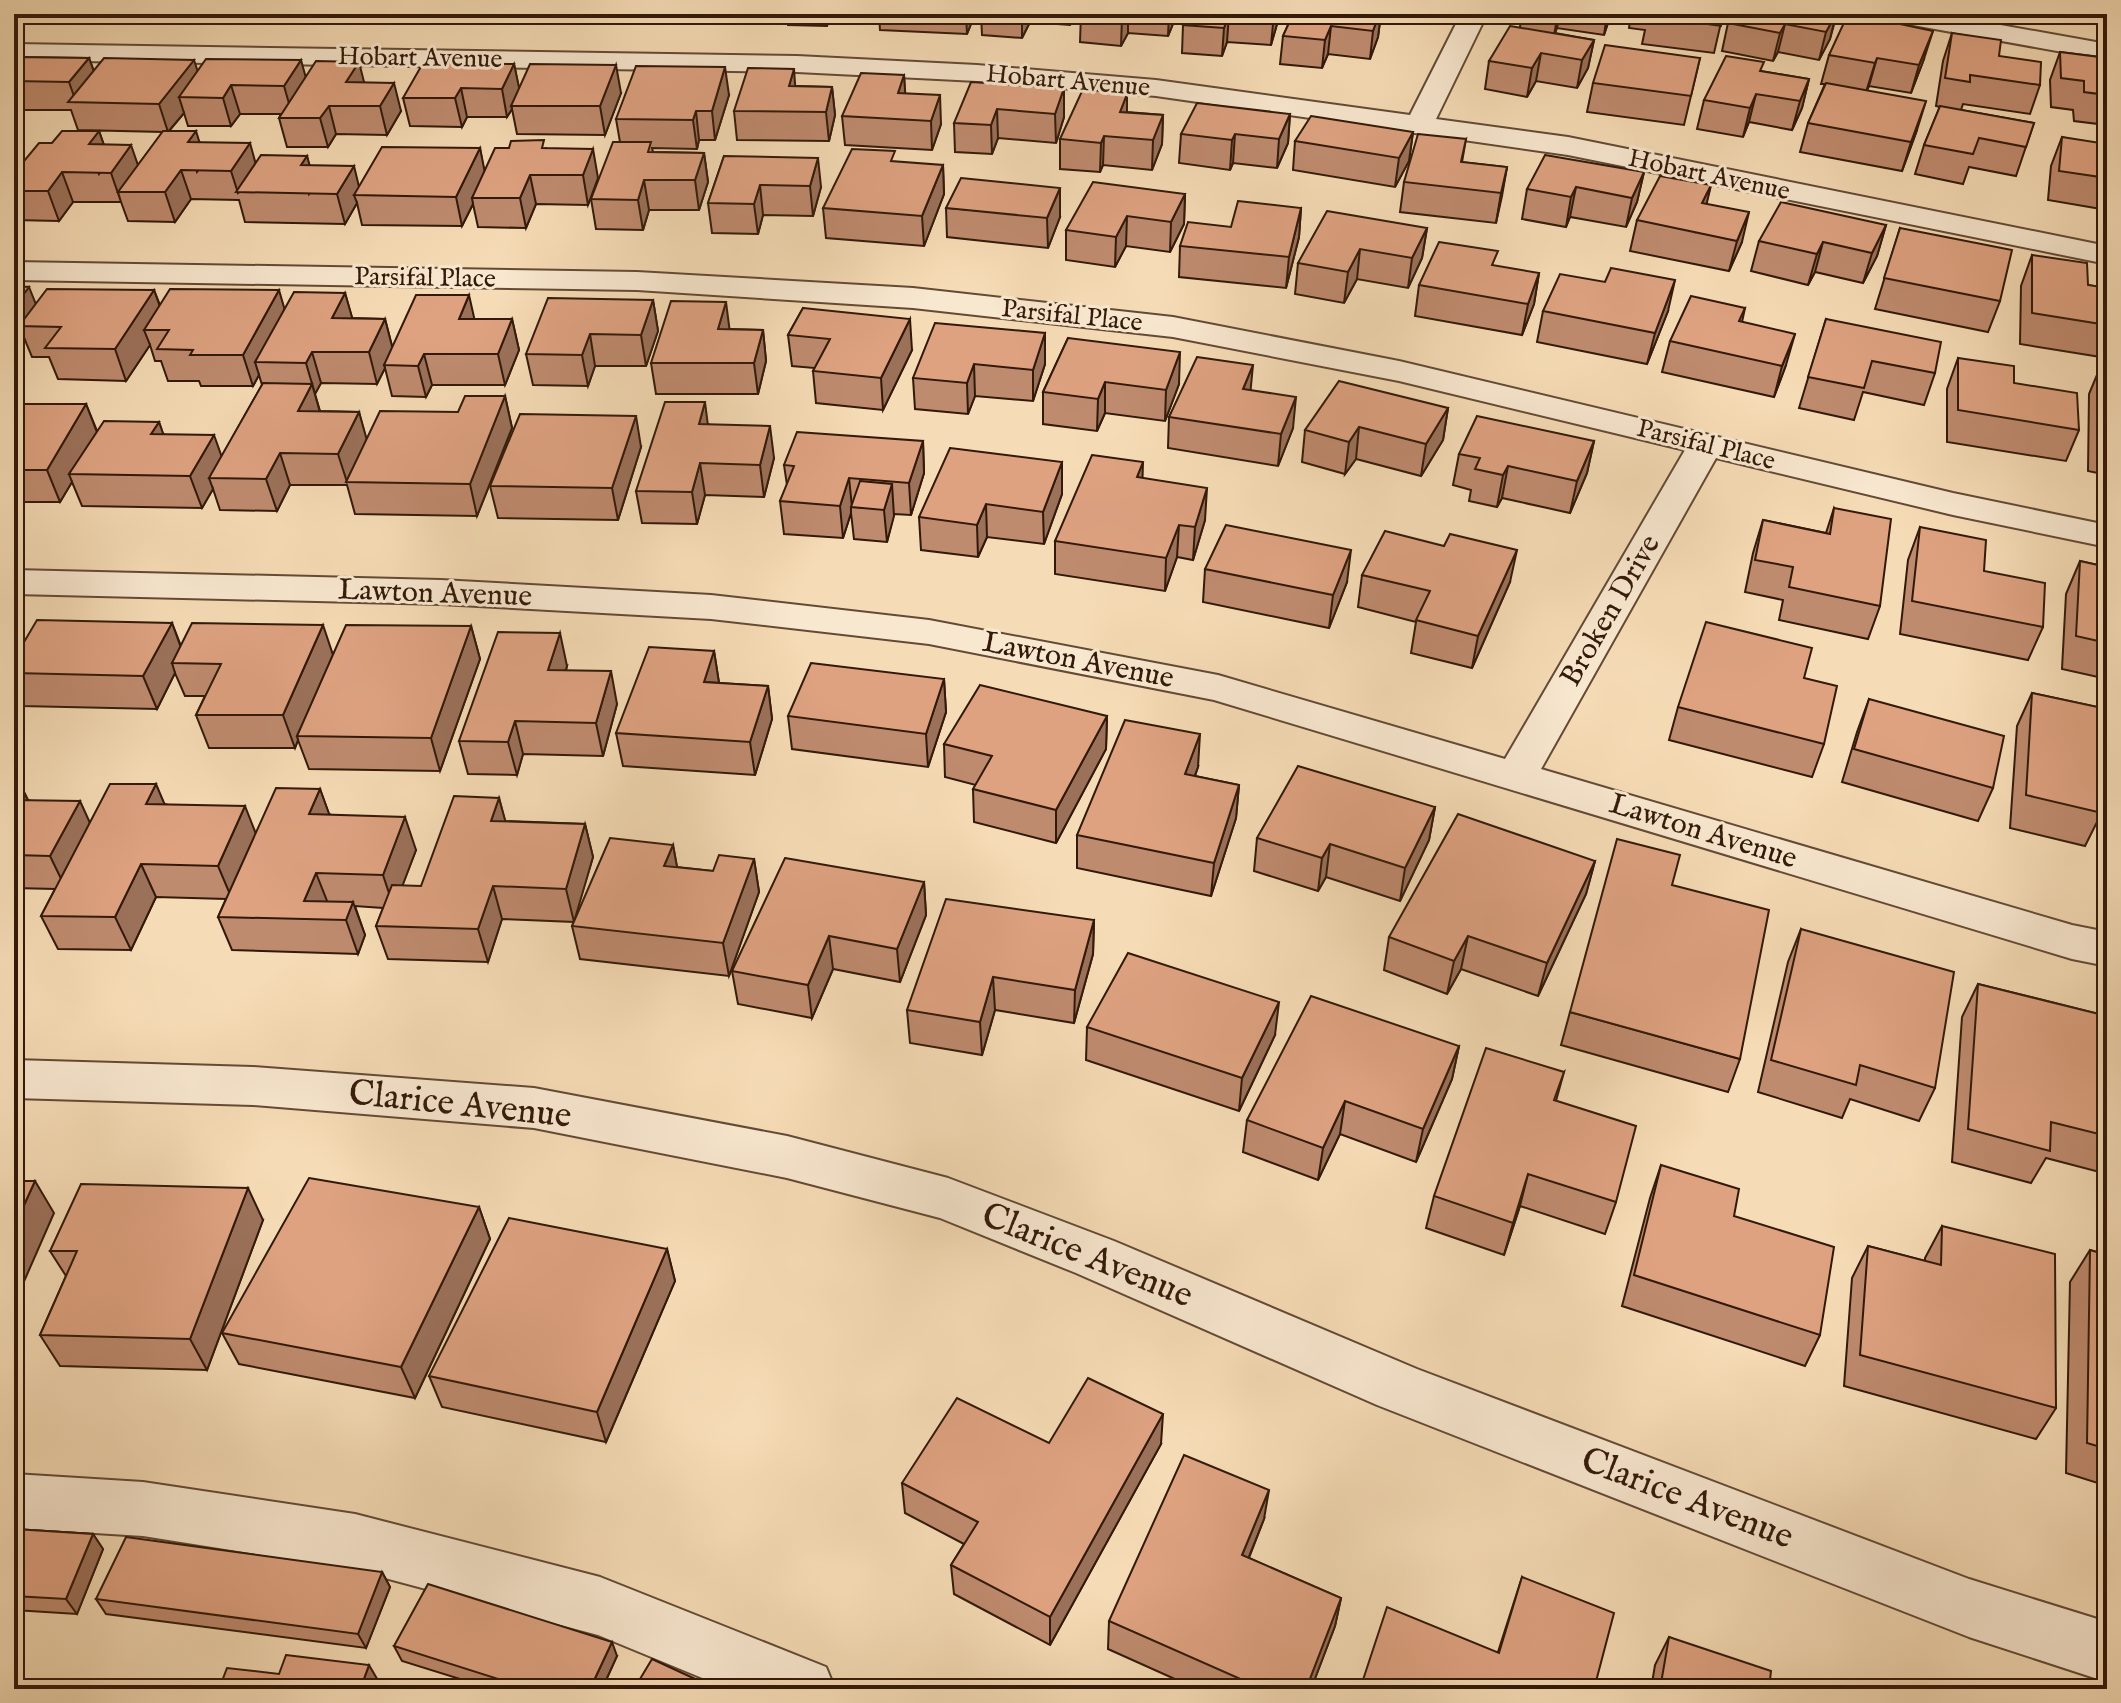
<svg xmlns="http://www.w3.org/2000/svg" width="2121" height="1703" font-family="'IM FELL English',serif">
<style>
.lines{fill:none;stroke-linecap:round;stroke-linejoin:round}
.minor-casing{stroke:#634a35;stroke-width:4}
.minor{fill:#f9e8d0;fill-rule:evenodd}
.wall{fill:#bf8b6f;stroke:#32190a;stroke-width:2}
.shaded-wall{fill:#9b715a;stroke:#32190a;stroke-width:2}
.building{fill:#dea281;stroke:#32190a;stroke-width:2}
.labels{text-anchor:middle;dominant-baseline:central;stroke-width:6;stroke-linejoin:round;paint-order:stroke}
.far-street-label{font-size:26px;fill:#32190a;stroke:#f9e8d0}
.street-label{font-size:30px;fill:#32190a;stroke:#f9e8d0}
.near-street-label{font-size:36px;fill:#32190a;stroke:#f9e8d0}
</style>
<rect width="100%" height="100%" fill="#f6dcb6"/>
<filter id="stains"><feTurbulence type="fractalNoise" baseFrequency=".0025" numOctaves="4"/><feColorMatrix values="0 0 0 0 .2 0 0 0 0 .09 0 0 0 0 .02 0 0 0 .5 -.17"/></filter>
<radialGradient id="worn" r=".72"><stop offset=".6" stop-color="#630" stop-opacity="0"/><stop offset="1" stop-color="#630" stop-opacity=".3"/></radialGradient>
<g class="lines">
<defs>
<g id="minor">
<path d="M1461 14H1487L1436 119 1568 137 2107 246V264L1568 155 1156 96 977 81 797 72 14 60V44L797 56 977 65 1156 80 1410 115Z"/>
<path d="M1883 14H1939L2107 44V60L1896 22 1887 19Z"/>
<path d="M14 262 637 272 913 288 1173 317 1399 361 1953 493 2107 525V547L1953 515 1716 458 1541 769 2072 925 2107 932V966L2072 959 1214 700 929 644 711 619 441 604 14 594V570L441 580 711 595 929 620 1218 675 1505 759 1685 450 1399 381 1173 337 913 308 637 290 14 280Z"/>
<path d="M14 1060 253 1067 534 1088 787 1136 948 1178 1114 1241 1417 1369 1969 1579 2107 1622V1682L1969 1637 1377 1405 1076 1273 940 1218 787 1178 534 1128 253 1105 14 1098Z"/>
<path d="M14 1474 143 1482 355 1514 600 1577 826 1667 835 1689H729L598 1635 355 1570 143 1536 14 1528Z"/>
</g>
</defs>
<use href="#minor" class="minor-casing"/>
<use href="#minor" class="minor"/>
</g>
<g class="wall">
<path d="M178 14H264L262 16 178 15Z"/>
<path d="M277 14H320L318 17H278Z"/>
<path d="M372 14H423L420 19H373Z"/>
<path d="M479 14H571L568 21 480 20Z"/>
<path d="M580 14H625L622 21H582Z"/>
<path d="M685 14H732L729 23H686Z"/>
<path d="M787 14H831L827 26 788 25Z"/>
<path d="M879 14H975L967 34 880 30Z"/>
<path d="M981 14H1075L1070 25 1030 22 1022 38 982 35Z"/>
<path d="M1081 14H1177L1168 36 1128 33 1121 46 1080 42Z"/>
<path d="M1187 14H1278L1277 24 1271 45 1227 42 1222 56 1182 53 1183 25Z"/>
<path d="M1293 14H1381L1378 37 1370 59 1328 54 1322 68 1280 64 1283 36Z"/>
<path d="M1522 14H1611L1604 35 1557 28 1555 33 1594 40 1588 68 1577 88 1536 81 1527 97 1485 89 1489 61 1520 27Z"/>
<path d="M1631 14H1723L1714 53 1642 44 1645 30 1629 28Z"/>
<path d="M1837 14 1830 39 1819 60 1778 52 1773 61 1722 51 1728 23Z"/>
<path d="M1952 33 1999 56 2040 85 2030 114 1963 104 1961 110 2034 123 2016 176 1969 167 1963 184 1915 174 1924 145 1940 107 1936 106 1943 61Z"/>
<path d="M2060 52 2107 58V125L2074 121 2073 110 2051 107 2050 80Z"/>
<path d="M1829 55 1924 59 1911 93 1869 86 1867 91 1917 130 1902 171 1800 152 1808 123 1825 84H1821Z"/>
<path d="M14 57 89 58 94 71H198L306 77 364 82 401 111 387 135 336 134 328 147H287L279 118 281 114H240L231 126H188L184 113 169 131 256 163 307 156 309 165 359 187 480 148 484 171 546 148 598 178 588 205 536 204 526 228 478 227 473 204 462 226 362 225 357 203 345 224 245 222 239 200 191 199 175 222 128 221 121 202H73L59 221 14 220V173L52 143 99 131 104 145 138 165 163 132 78 130 71 110H19L14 115Z"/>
<path d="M1700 58 1684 125 1587 112 1593 83Z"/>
<path d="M514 64 519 89 621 93 605 135 517 134 512 109 507 117H467L462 127 410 126 403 98Z"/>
<path d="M1761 71 1809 79 1802 108 1792 130 1749 122 1743 137 1697 129 1704 100Z"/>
<path d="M904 75 905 94 941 124 932 150 845 145 842 116Z"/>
<path d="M795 86 832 87 835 115 829 141 737 140 734 111Z"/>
<path d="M1064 88V117L1056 143 998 138 992 154 955 152 954 123Z"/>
<path d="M1127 94V112L1163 115 1162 144 1152 170 1103 165 1100 172 1060 169V139Z"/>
<path d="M729 95 715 140H699L697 149 652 148 653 152 704 153 708 182 699 210H649L643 230 596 229 591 199 620 142 616 119Z"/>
<path d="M1290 114 1288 143 1277 168 1233 163 1230 170 1179 163 1181 134Z"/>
<path d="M1413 132 1409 161 1395 187 1293 170 1295 141Z"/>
<path d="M2062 137 2107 151V210L2048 200 2051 166Z"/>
<path d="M1466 139 1462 162 1507 167 1496 223 1400 212 1404 182Z"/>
<path d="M724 156 821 187 813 216 763 215 758 234 712 233 708 203Z"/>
<path d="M943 165 944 194 924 246 826 238 823 208Z"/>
<path d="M1644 172 1637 202 1626 227 1570 217 1566 227 1522 219 1527 189Z"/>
<path d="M1711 185 1706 204 1742 242 1729 271 1630 251 1637 220Z"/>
<path d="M1185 194 1184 224 1170 252 1126 246 1115 267 1066 260V230Z"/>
<path d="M946 208 1060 217 1048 248 947 237Z"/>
<path d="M1301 208 1299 237 1286 288 1179 277 1180 246Z"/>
<path d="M1886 225 1877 256 1863 283 1815 272 1808 285 1751 271 1759 241Z"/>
<path d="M1427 228 1422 258 1408 288 1357 279 1344 303 1295 294 1298 263Z"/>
<path d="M1900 228 2000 301 1988 332 1875 309Z"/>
<path d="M2032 255 2088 285 2107 288V358L2020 344 2021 286Z"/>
<path d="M1539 273 1534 304 1522 335 1415 316 1419 285Z"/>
<path d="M14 286 36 303 154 290 160 305 285 308 345 293 352 318 385 319 392 346 475 319H512L519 350 505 385H432L426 397 392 396 385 368 377 384 321 383 315 394 320 411 359 412 366 439 458 412 505 396 512 428 477 516 355 514 347 485H290L277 511 220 510 213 489 202 508 82 506 72 482 60 502H14V404H86L97 431 159 422 163 434 222 456 262 385 259 375 253 386H201L199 381H168L161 361H155L150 345 126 381 58 379 49 357H32L25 340 14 355Z"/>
<path d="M653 300 658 331 646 366H595L588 386 533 385 526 354Z"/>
<path d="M803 308 912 350 883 410 816 403 813 371 815 368 792 366 788 335Z"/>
<path d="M1745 308 1742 322 1786 365 1774 397 1662 372 1670 341Z"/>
<path d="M1543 311H1668L1647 364 1537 342Z"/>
<path d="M1826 319 1935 373 1924 405 1863 392 1854 420 1799 408Z"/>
<path d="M730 329 763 330 766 361 758 394H656L651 363Z"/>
<path d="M1045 333V364L1033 401 975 396 968 414 915 409 913 378Z"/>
<path d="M1068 338 1179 384 1165 421 1105 413 1097 431 1043 424V392Z"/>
<path d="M1958 358 2014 383 2079 430 2066 461 1947 442V389Z"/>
<path d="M2102 363 2107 364V475L2088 471 2089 394Z"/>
<path d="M1251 390 1293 428 1278 466 1168 448 1169 417Z"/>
<path d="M1448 408 1443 440 1421 476 1356 459 1345 474 1302 462 1305 430Z"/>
<path d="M708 424 774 458 764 497 705 495 697 524 642 523 636 491Z"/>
<path d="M923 441 924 473 911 515 894 514 887 542 854 539 851 513 843 538 784 534 780 501 787 485 784 465Z"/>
<path d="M1594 441 1587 473 1570 513 1502 498 1497 507 1469 501 1471 490 1453 485 1459 454Z"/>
<path d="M641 447 618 520 498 518 490 486Z"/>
<path d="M1062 462V494L1044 544 987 537 978 557 921 550 919 517Z"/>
<path d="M1142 478 1205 520 1193 560 1177 557 1165 591 1055 574V541Z"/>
<path d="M1834 508 1880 606 1868 639 1779 620 1783 600 1745 592 1753 553 1763 520 1826 533Z"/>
<path d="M1920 527 1984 571 2043 627 2028 660 1900 634 1908 560Z"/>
<path d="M2080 561 2107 567V679L2062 669 2066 594Z"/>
<path d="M1205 569 1347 582 1329 628 1203 602Z"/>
<path d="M1362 575 1510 582 1472 668 1411 653 1416 622 1358 607Z"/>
<path d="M172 623 181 646 333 655 471 626 480 659 440 771 309 769 298 740 295 748H209L196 715 205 696H185L175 673 157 709 21 706 14 690V659Z"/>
<path d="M714 651 719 683 768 686 772 719 755 775 623 766 616 733Z"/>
<path d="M567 666 566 670 617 704 603 756 523 754 517 775 468 774 459 741Z"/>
<path d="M1804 678 1824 744 1812 777 1669 740 1678 707Z"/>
<path d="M944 679 946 712 928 767 792 749 788 716Z"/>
<path d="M2032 693 2107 709V815L2101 814 2085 846 2010 828 2017 726Z"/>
<path d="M1869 699 1993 788 1978 821 1842 782 1857 732Z"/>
<path d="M1107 716 1106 749 1056 843 974 822 973 789 976 785 945 777 944 744Z"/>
<path d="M1198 767 1195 776 1239 785 1236 818 1211 896 1077 868V835Z"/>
<path d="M14 781 19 782 28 800 90 822 165 804 256 833 320 789 329 814 416 850 402 886H421L499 798 505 821 585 824 593 857 574 920 673 845 677 867 713 871 754 859 759 892 729 976 580 959 572 926 574 922 502 919 488 962 388 959 376 926 383 908 355 906 365 935 358 954 232 950 218 917 226 899 156 897 131 950 58 949 41 916 55 889 14 888Z"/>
<path d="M1435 807 1429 840 1400 901 1326 877 1318 891 1254 871 1257 838Z"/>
<path d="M1595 861 1586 894 1538 996 1461 969 1447 994 1384 970 1389 937Z"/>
<path d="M924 882 926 915 900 982 833 969 812 1018 738 1004 732 971Z"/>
<path d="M1094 920 1093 954 1074 1023 995 1010 982 1055 910 1043 907 1010Z"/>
<path d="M1801 929 1935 1088 1919 1121 1850 1099 1842 1118 1758 1092 1788 962Z"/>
<path d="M1978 984 2107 1016V1174L2046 1158 2031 1183 1952 1162 1962 1017Z"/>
<path d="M1570 1012 1740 1059 1728 1092 1561 1045Z"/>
<path d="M1087 1027 1275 1035 1239 1111 1086 1060Z"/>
<path d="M1459 1046 1452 1079 1416 1162 1340 1134 1318 1180 1243 1152 1247 1120Z"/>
<path d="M1564 1072 1556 1101 1616 1202 1605 1234 1520 1206 1504 1255 1426 1228 1434 1196Z"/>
<path d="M1661 1165 1734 1216 1820 1335 1805 1366 1622 1306 1650 1198Z"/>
<path d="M479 1207 490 1239 415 1398 239 1364 222 1333Z"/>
<path d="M263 1220 207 1370 60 1366 40 1335 66 1276 50 1251Z"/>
<path d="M1942 1226 2056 1408 2036 1439 1844 1386 1852 1278 1868 1246 1925 1261V1258Z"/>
<path d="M667 1249 675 1281 606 1442 442 1407 429 1376Z"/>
<path d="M2090 1250 2107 1255V1486L2066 1473 2070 1282Z"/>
<path d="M1049 1443 1161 1444 1050 1645 954 1594 951 1565 964 1544 905 1513 902 1483Z"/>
<path d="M1264 1519 1249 1558 1341 1598 1335 1626 1311 1689H1197L1108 1649 1109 1621Z"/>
<path d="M14 1529 93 1534 103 1549 77 1614 14 1610Z"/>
<path d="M382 1572 390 1587 366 1648 106 1614 96 1599Z"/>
<path d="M1522 1577 1594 1689 1498 1652Z"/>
<path d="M1669 1637 1769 1689H1651L1655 1665Z"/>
<path d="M394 1646 617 1656 602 1689H492L402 1661Z"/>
</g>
<g class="shaded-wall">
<path d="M826 14H831L827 26Z"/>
<path d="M966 14H975L967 34Z"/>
<path d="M1022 14H1030V22L1022 38Z"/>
<path d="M1070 14H1075L1070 25Z"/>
<path d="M1124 14H1128V33L1121 46 1122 18Z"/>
<path d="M1169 14H1177L1168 36Z"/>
<path d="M1229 14 1227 42 1222 56 1224 28Z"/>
<path d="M1274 14H1278L1277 24 1271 45Z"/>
<path d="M1379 14H1381L1378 37 1370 59 1373 31Z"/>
<path d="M1558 14H1560L1557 28 1554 35Z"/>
<path d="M1607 14H1611L1604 35Z"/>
<path d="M1836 14 1830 39 1819 60 1826 32Z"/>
<path d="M1785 24 1778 52 1773 61 1780 33Z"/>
<path d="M1331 26 1328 54 1322 68 1325 40Z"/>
<path d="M1933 31 1924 59 1911 93 1919 65Z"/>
<path d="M1594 40 1588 68 1577 88 1582 60Z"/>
<path d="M1541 53 1536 81 1527 97 1532 68Z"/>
<path d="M89 58 99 86 76 102 69 82Z"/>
<path d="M1877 58 1869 86 1866 92 1875 63Z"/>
<path d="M194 60 203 88 179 97 184 113 168 132 159 104Z"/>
<path d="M301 60 309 89 292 114 284 86Z"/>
<path d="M359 62 366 90 346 82Z"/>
<path d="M514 64 520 92 511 106 512 109 507 117 502 89Z"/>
<path d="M616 65 621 93 605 135 600 106Z"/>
<path d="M725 67 729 95 715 140 712 111Z"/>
<path d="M794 69 796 97 789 86Z"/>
<path d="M904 75 906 104 898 93Z"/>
<path d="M1809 79 1802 108 1792 130 1800 101Z"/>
<path d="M394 83 401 111 387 135 380 106Z"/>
<path d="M231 85 240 114 231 126 223 98Z"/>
<path d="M832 87 835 115 829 141 826 112Z"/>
<path d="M461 88 467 117 462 127 455 98Z"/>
<path d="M1064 88V117L1056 143 1055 114Z"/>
<path d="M1127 94V122L1120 112Z"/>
<path d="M1756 94 1749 122 1743 137 1750 108Z"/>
<path d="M940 95 941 124 932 150 931 121Z"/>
<path d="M14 97 19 110 14 115Z"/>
<path d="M1926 101 1917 130 1902 171 1911 142Z"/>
<path d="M329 106 336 134 328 147 320 118Z"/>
<path d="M997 109 998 138 992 154 991 125Z"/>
<path d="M696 111 699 140 697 149 693 120Z"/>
<path d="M1290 114 1288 143 1277 168 1279 139Z"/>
<path d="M1163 115 1162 144 1152 170 1153 140Z"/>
<path d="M99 131 109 160 99 174 89 144Z"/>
<path d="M196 131 205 160 197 172 188 142Z"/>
<path d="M1413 132 1409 161 1395 187 1399 158Z"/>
<path d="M1235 134 1233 163 1230 170 1232 140Z"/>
<path d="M1104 136 1103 165 1100 172 1101 143Z"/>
<path d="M250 143 258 172 238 193 231 171Z"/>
<path d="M131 145 141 174 118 192 121 202 111 173Z"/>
<path d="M480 148 486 178 472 198 473 204 462 226 456 197Z"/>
<path d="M593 149 598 178 588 205 583 175Z"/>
<path d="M704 153 708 182 699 210 695 180Z"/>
<path d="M307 156 315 185 309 194 301 165Z"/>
<path d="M818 158 821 187 813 216 810 186Z"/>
<path d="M943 165 944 194 924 246 922 216Z"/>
<path d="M354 166 361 195H354L357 203 345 224 337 194Z"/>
<path d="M1507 167 1502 196 1496 223 1501 193Z"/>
<path d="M181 170 191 199 175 222 165 192Z"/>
<path d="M62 172 73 202 59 221 48 191Z"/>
<path d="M1644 172 1637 202 1626 227 1632 198Z"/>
<path d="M530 175 536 204 526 228 520 198Z"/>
<path d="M644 180 649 210 643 230 638 200Z"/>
<path d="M760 185 763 215 758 234 754 204Z"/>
<path d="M1711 185 1704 215 1695 233 1702 203Z"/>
<path d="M1576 187 1570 217 1566 227 1571 197Z"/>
<path d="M1060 188V217L1048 248 1047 218Z"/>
<path d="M1185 194 1184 224 1170 252 1171 222Z"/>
<path d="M1301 208 1299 237 1286 288 1289 257Z"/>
<path d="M1749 212 1742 242 1729 271 1737 241Z"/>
<path d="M1127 216 1126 246 1115 267 1116 237Z"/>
<path d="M1886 225 1877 256 1863 283 1872 253Z"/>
<path d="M1427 228 1422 258 1408 288 1412 258Z"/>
<path d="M1823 242 1815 272 1808 285 1817 254Z"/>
<path d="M1360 249 1357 279 1344 303 1348 272Z"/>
<path d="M1539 273 1534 304 1522 335 1528 304Z"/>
<path d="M1675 280 1668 311 1647 364 1655 333Z"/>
<path d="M29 287 41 317 19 326 25 340 14 355V307Z"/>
<path d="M154 290 165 321 144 330 150 345 126 381 115 349Z"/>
<path d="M279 290 288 321 255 362 259 375 253 386 243 355Z"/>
<path d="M345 293 354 324 332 318Z"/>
<path d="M469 295 476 326 459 319Z"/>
<path d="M653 300 658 331 646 366 641 335Z"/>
<path d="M726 302 730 333 718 329Z"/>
<path d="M385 319 393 350 384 365 385 368 377 384 369 352Z"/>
<path d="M512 319 519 350 505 385 498 354Z"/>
<path d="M910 319 912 350 883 410 881 378Z"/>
<path d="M763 330 766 361 758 394 754 363Z"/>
<path d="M1045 333V364L1033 401V370Z"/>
<path d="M590 334 595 366 588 386 582 355Z"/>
<path d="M1795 334 1786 365 1774 397 1782 366Z"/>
<path d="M312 352 321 383 315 394 306 363Z"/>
<path d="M1180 352 1179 384 1165 421 1166 390Z"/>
<path d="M424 354 432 385 426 397 418 366Z"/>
<path d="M974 364 975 396 968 414 967 383Z"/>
<path d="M1253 365 1250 396 1243 389Z"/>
<path d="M1105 382V413L1097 431 1098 399Z"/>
<path d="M312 384 321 416 298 411Z"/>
<path d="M505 396 512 428 477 516 470 484Z"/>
<path d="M1296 397 1293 428 1278 466 1281 434Z"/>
<path d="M705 402 709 434 699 424Z"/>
<path d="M86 404 98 435 69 474 72 482 60 502 47 470Z"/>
<path d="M1448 408 1443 440 1421 476 1426 444Z"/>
<path d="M359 412 368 444 347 482 338 454Z"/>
<path d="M636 416 641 447 618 520 612 488Z"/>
<path d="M159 422 170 453 151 434Z"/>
<path d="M770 426 774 458 764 497 760 465Z"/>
<path d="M1359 427 1356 459 1345 474 1349 442Z"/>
<path d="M214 435 225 466 209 478 213 489 202 508 190 476Z"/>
<path d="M923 441 924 473 911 515 909 483Z"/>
<path d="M1594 441 1587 473 1570 513 1577 481Z"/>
<path d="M280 453 290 485 277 511 266 479Z"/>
<path d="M1062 462V494L1044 544 1043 512Z"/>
<path d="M1143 462 1142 494 1137 477Z"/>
<path d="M700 463 705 495 697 524 692 492Z"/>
<path d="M1508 466 1502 498 1497 507 1503 475Z"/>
<path d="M849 478 852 507H851V513L843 538 840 506Z"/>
<path d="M892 484 894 516 887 542 884 510Z"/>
<path d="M1207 488 1205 520 1193 560 1195 527Z"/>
<path d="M986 504 987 537 978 557 977 525Z"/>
<path d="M1179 525 1177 557 1165 591 1166 558Z"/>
<path d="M1351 550 1347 582 1329 628 1333 595Z"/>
<path d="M1517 550 1510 582 1472 668 1478 636Z"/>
<path d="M172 623 184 656 172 663 175 673 157 709 143 676Z"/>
<path d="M323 625 334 658 297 736 298 740 295 748 283 715Z"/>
<path d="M471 626 480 659 440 771 431 738Z"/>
<path d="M560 633 567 666 556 703 548 670Z"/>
<path d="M714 651 719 683 704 682Z"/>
<path d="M611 671 617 704 603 756 596 723Z"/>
<path d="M944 679 946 712 928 767 926 734Z"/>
<path d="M768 686 772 719 755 775 750 742Z"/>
<path d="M1107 716 1106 749 1056 843V810Z"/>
<path d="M515 721 523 754 517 775 508 742Z"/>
<path d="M1200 734 1198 767 1183 807 1185 774Z"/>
<path d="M19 782 35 815 14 811V790Z"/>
<path d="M156 784 170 817 146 804Z"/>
<path d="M1239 785 1236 818 1211 896 1214 863Z"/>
<path d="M320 789 332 822 309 814Z"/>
<path d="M499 798 508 831 491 821Z"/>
<path d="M80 801 95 834 66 889 50 856Z"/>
<path d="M245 806 258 839 232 899 218 866Z"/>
<path d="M1435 807 1429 840 1400 901 1405 868Z"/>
<path d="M405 817 416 850 394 908 383 875Z"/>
<path d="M585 824 593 857 574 922 566 889Z"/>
<path d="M1330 844 1326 877 1318 891 1322 858Z"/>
<path d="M673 845 679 878 664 866Z"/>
<path d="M754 859 759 892 729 976 723 943Z"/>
<path d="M1595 861 1586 894 1538 996 1547 963Z"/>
<path d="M141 864 156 897 131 950 115 917Z"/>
<path d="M316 873 329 906 304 901Z"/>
<path d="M924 882 926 915 900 982 897 949Z"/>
<path d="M493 886 502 919 488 962 478 929Z"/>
<path d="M353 902 365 935 358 954 346 920Z"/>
<path d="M1094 920 1093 954 1074 1023 1075 990Z"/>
<path d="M829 936 833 969 812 1018 808 985Z"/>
<path d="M1468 936 1461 969 1447 994 1454 961Z"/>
<path d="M993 977 995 1010 982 1055 980 1022Z"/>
<path d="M1279 1002 1275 1035 1239 1111 1242 1078Z"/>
<path d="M1459 1046 1452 1079 1416 1162 1423 1129Z"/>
<path d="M1345 1101 1340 1134 1318 1180 1323 1148Z"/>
<path d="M1528 1174 1520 1206 1504 1255 1513 1223Z"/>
<path d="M35 1181 54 1213 15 1302 14 1300V1227Z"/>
<path d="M248 1188 263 1220 207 1370 190 1339Z"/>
<path d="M479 1207 490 1239 415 1398 401 1367Z"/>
<path d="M667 1249 675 1281 606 1442 597 1412Z"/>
<path d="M1163 1414 1161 1444 1050 1645V1617Z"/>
<path d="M1269 1490 1264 1519 1238 1584 1242 1555Z"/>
<path d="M93 1534 103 1549 77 1614 66 1599Z"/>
<path d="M382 1572 390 1587 366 1648 358 1634Z"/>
<path d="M1341 1598 1335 1626 1311 1689H1306Z"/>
<path d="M612 1642 617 1656 602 1689H590Z"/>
<path d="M369 1665 383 1689H362L361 1687Z"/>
</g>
<g class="building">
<path d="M1081 14H1124L1122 18Z"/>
<path d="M1187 14H1229L1224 28 1183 25Z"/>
<path d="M1229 14H1274L1273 18Z"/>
<path d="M1293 14H1379L1373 31 1331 26 1325 40 1283 36Z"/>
<path d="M1648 14H1723L1721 26 1648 16Z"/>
<path d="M1734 14H1836L1826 32 1785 24 1780 33 1728 23Z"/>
<path d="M1848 14H1853L1933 31 1919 65 1877 58 1875 63 1829 55Z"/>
<path d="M1510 26 1594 40 1582 60 1541 53 1532 68 1489 61Z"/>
<path d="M1952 33 2001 40 1999 56 2041 62 2040 85 1970 75V82L1945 78Z"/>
<path d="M1605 45 1700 58 1691 96 1593 83Z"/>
<path d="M2060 52 2107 58V95L2084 92V81L2061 78Z"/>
<path d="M1726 56 1764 62 1760 71 1809 79 1800 101 1756 94 1750 108 1704 100Z"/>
<path d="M14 57 89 58 69 82 14 81Z"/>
<path d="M104 58 194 60 159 104 68 102Z"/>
<path d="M206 59 301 60 284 86 231 85 223 98 179 97Z"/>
<path d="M316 61 359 62 346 82 394 83 380 106H329L320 118H279Z"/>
<path d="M423 63 514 64 502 89 461 88 455 98H403Z"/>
<path d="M530 64 616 65 600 106H511Z"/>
<path d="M636 66 725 67 712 111H696L693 120 616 119Z"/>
<path d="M748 68 794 69 789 86 832 87 826 112 734 111Z"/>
<path d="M861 73 904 75 898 93 940 95 931 121 842 116Z"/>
<path d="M971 82 1064 88 1055 114 997 109 991 125 954 123Z"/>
<path d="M1826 83 1926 101 1911 142 1808 123Z"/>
<path d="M1083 89 1127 94 1120 112 1163 115 1153 140 1104 136 1101 143 1060 139Z"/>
<path d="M1197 103 1290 114 1279 139 1235 134 1232 140 1181 134Z"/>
<path d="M1940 106 2034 123 2026 147 1979 138 1973 154 1924 145Z"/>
<path d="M1311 116 1413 132 1399 158 1295 141Z"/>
<path d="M62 131H99L89 144 131 145 111 173 62 172 48 191H14V173L39 143H52Z"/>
<path d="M163 131H196L188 142 250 143 231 171 181 170 165 192H118Z"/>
<path d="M1418 134 1466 139 1461 162 1507 167 1501 193 1404 182Z"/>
<path d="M2062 137 2107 144V178L2059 171Z"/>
<path d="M544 140 542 148 593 149 583 175H530L520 198H472L495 148H509L511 141Z"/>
<path d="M613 142H651L648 152 704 153 695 180H644L638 200 591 199Z"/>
<path d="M382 147 480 148 456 197 354 195Z"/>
<path d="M852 149 895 151 891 161 943 165 922 216 823 208Z"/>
<path d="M261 155 307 156 301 165 354 166 337 194 236 192Z"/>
<path d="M1545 155 1644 172 1632 198 1576 187 1571 197 1527 189Z"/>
<path d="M724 156 818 158 810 186 760 185 754 204 708 203Z"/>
<path d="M1660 176 1711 185 1702 203 1749 212 1737 241 1637 220Z"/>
<path d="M961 178 1060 188 1047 218 946 208Z"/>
<path d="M1093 182 1185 194 1171 222 1127 216 1116 237 1066 230Z"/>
<path d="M1238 201 1301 208 1289 257 1180 246 1188 222 1231 227Z"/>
<path d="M1781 202 1886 225 1872 253 1823 242 1817 254 1759 241Z"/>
<path d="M1327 211 1427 228 1412 258 1360 249 1348 272 1298 263Z"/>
<path d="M1900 228 2012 250 2000 301 1884 278Z"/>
<path d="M1439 242 1498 251 1492 265 1539 273 1528 304 1419 285Z"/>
<path d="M2032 255 2087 263 2088 285 2107 288V325L2032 313Z"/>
<path d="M1611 268 1675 280 1655 333 1543 311 1560 274 1605 282Z"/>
<path d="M14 286 29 287 14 307Z"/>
<path d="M47 289 154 290 115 349 45 348 61 327 19 326Z"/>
<path d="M170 289 279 290 243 355H190L193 350 157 349 169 330H144Z"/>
<path d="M294 292 345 293 332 318 385 319 369 352H312L306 363 255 362Z"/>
<path d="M416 295H469L459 319H512L498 354H424L418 366 384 365Z"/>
<path d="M1691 296 1745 308 1739 321 1795 334 1782 366 1670 341Z"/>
<path d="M548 298 653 300 641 335 590 334 582 355 526 354Z"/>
<path d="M671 301 726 302 718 329 763 330 754 363H651Z"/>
<path d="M803 308 910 319 881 378 813 371 830 339 788 335Z"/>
<path d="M1826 319 1941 342 1935 373 1872 361 1864 388 1808 377Z"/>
<path d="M935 323 1045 333 1033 370 974 364 967 383 913 378Z"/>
<path d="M1068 338 1180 352 1166 390 1105 382 1098 399 1043 392Z"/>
<path d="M1197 357 1253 365 1243 389 1296 397 1281 434 1169 417Z"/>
<path d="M1958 358 2014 366V383L2077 393 2079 430 1958 410Z"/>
<path d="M2102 363 2107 364V440L2102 439Z"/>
<path d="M1339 381 1448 408 1426 444 1359 427 1349 442 1305 430Z"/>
<path d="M263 383 312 384 298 411 359 412 338 454 280 453 266 479 209 478Z"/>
<path d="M465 396H505L470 484 346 482 380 411 458 412Z"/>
<path d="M665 402H705L699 424 770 426 760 465 700 463 692 492 636 491Z"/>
<path d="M14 404H86L47 470H14Z"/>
<path d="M520 414 636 416 612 488 490 486Z"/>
<path d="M1477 416 1594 441 1577 481 1508 466 1503 475 1475 469 1480 458 1459 454Z"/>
<path d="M104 421 159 422 151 434 214 435 190 476 69 474Z"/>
<path d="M797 432 923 441 909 483 849 478 840 506 780 501 794 466 784 465Z"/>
<path d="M950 448 1062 462 1043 512 986 504 977 525 919 517Z"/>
<path d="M1092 455 1143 462 1137 477 1207 488 1195 527 1179 525 1166 558 1055 541Z"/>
<path d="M860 481 892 484 884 510 851 507Z"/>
<path d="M1834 508 1891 519 1880 606 1789 587 1793 567 1755 560 1763 520 1830 534Z"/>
<path d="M1226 525 1351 550 1333 595 1205 569Z"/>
<path d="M1920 527 1986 540 1984 571 2045 583 2043 627 1912 601Z"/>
<path d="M1385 531 1444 546 1450 534 1517 550 1478 636 1416 620 1430 591 1362 575Z"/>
<path d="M2080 561 2107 567V643L2076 636Z"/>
<path d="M37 620 172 623 143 676 14 673V659Z"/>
<path d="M1706 622 1812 648 1804 678 1837 686 1824 744 1678 707Z"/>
<path d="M192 623 323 625 283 715H196L221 664 172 663Z"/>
<path d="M346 625 471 626 431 738 297 736Z"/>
<path d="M498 632 560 633 548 670 611 671 596 723 515 721 508 742 459 741Z"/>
<path d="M649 647 714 651 704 682 768 686 750 742 616 733Z"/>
<path d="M811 663 944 679 926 734 788 716Z"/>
<path d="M980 685 1107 716 1056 810 973 789 992 756 944 744Z"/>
<path d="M2032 693 2107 709V778L2103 777 2102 813 2026 795Z"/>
<path d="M1869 699 2004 736 1993 788 1854 749Z"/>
<path d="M1125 720 1200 734 1185 774 1239 785 1214 863 1077 835Z"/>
<path d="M1298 766 1435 807 1405 868 1330 844 1322 858 1257 838Z"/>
<path d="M14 781 19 782 14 790Z"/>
<path d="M110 784H156L146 804 245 806 218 866 141 864 115 917 41 916Z"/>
<path d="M276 788 320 789 309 814 405 817 383 875 316 873 304 901 353 902 346 920 218 917Z"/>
<path d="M454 796 499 798 491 821 585 824 566 889 493 886 478 929 376 926 392 885 421 886Z"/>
<path d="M14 800 80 801 50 856 14 855Z"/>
<path d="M1458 814 1595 861 1547 963 1468 936 1454 961 1389 937Z"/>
<path d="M610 838 673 845 664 866 713 871 719 855 754 859 723 943 572 926Z"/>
<path d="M1617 839 1680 855 1672 885 1769 910 1740 1059 1570 1012Z"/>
<path d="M785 858 924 882 897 949 829 936 808 985 732 971Z"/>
<path d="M946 899 1094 920 1075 990 993 977 980 1022 907 1010Z"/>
<path d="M1801 929 1954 972 1935 1088 1860 1065 1856 1085 1771 1060Z"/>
<path d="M1128 953 1279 1002 1242 1078 1087 1027Z"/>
<path d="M1978 984 2107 1016V1136L2051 1122 2050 1151 1968 1129Z"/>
<path d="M1311 996 1459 1046 1423 1129 1345 1101 1323 1148 1247 1120Z"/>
<path d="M1486 1048 1564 1072 1554 1100 1636 1126 1616 1202 1528 1174 1513 1223 1434 1196Z"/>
<path d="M1661 1165 1739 1189 1734 1216 1834 1247 1820 1335 1634 1275Z"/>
<path d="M309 1178 479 1207 401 1367 222 1333Z"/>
<path d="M14 1181H35L14 1227Z"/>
<path d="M81 1184 248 1188 190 1339 40 1335 77 1251H50Z"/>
<path d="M509 1218 667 1249 597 1412 429 1376Z"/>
<path d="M1942 1226 2055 1254 2056 1408 1860 1355 1868 1246 1941 1265Z"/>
<path d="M2090 1250 2107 1255V1449L2087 1443Z"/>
<path d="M1088 1378 1163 1414 1050 1617 951 1565 978 1522 902 1483 957 1398 1049 1443Z"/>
<path d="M1184 1455 1269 1490 1242 1555 1341 1598 1306 1689H1263L1109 1621Z"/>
<path d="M14 1529 93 1534 66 1599 14 1596Z"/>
<path d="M126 1537 382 1572 358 1634 96 1599Z"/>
<path d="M1522 1577 1614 1613 1594 1689H1360L1387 1607 1499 1653Z"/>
<path d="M428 1584 612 1642 590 1689H530L394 1646Z"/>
<path d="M1669 1637 1771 1671 1769 1689H1660Z"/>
<path d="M286 1655 369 1665 361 1687 375 1689H219L227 1668 279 1674Z"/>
<path d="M652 1659 717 1689H634Z"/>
</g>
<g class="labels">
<g class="far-street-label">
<text transform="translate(420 58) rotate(1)">Hobart Avenue</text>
<text transform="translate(1068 81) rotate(5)">Hobart Avenue</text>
<text transform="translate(1709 175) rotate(12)">Hobart Avenue</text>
<text transform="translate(425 278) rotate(1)">Parsifal Place</text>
<text transform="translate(1072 316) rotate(6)">Parsifal Place</text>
<text transform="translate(1706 445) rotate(14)">Parsifal Place</text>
</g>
<g class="street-label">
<text transform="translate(435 594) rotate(2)">Lawton Avenue</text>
<text transform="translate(1611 611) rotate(-60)">Broken Drive</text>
<text transform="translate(1078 661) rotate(11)">Lawton Avenue</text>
<text transform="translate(1703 832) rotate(17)">Lawton Avenue</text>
</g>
<g class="near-street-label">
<text transform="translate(460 1105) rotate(6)">Clarice Avenue</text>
<text transform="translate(1087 1256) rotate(22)">Clarice Avenue</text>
<text transform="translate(1687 1499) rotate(21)">Clarice Avenue</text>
</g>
</g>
<rect width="2121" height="1703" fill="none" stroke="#f6dcb6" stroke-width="48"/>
<rect x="16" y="16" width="2089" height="1671" fill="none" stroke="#32190a" stroke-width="4"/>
<rect x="24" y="24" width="2073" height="1655" fill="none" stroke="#32190a" stroke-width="2"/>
<rect width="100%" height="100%" filter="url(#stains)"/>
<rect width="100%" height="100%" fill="url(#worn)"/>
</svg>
